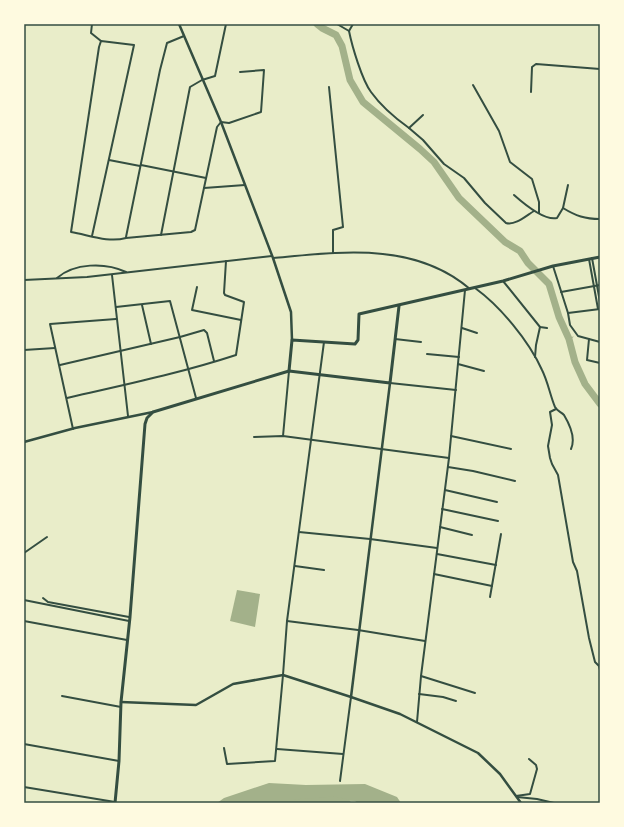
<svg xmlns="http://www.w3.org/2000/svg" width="624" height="827" font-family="Roboto,sans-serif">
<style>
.water{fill:#a3b18a}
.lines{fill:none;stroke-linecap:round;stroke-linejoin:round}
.stream{stroke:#a3b18a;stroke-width:1}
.river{stroke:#a3b18a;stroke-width:7}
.minor{stroke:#344e41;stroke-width:2}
.tertiary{stroke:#344e41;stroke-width:2.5}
.primary{stroke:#344e41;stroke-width:3}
.neatline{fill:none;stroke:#344e41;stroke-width:1.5}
</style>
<rect width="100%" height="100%" fill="#e9edc9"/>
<g class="water">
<path d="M237 590 260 594 255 627 230 621Z"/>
<path d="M269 783 306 785 365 784 397 797 401 803H358L355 801 316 800 292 803H217L224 798Z"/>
</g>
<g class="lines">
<path class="stream" d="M569 339 573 337"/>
<g class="river">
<path d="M317 24 322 28 336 35 342 46 350 80 363 102 420 149 434 162 459 198 505 242 520 251 528 263 549 284 559 317 569 339 575 362 585 384 600 404"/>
<path d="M294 803 334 800 347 803"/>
</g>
<g class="minor">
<path d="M54 24H60"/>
<path d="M92 24 91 33 101 41"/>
<path d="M337 24 349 31C352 46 362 80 371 92 381 106 395 118 409 128L423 115"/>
<path d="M349 31 353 24"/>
<path d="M473 85 499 131 510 162 532 179 539 202V213"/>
<path d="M329 87 343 227 333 230V253"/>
<path d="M531 92 532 67 536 64 600 69"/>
<path d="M409 128 423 140 444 164 464 178 485 203 506 223C515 226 527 215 534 211"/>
<path d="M109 160 140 166"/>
<path d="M141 165 206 178"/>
<path d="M204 188 245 185"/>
<path d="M514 195C523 203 544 221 557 218L563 208C576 216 585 219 600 219"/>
<path d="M563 208 568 185"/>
<path d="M161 235 190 87 202 80 215 76 226 24"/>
<path d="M92 236 134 45 101 41 99 47 71 232C89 235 108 243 126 238L191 232 195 230 217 127 221 122 229 123 261 112 264 70 240 72"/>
<path d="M126 237 160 70 167 43 184 36"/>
<path d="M273 258C340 252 414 241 470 289"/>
<path d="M592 258 600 302"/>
<path d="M589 259 598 309"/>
<path d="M553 266 568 313 570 325 578 336 600 342"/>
<path d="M112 275 128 416"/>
<path d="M57 278C74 263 105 262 126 272"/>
<path d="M24 280 87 277 272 256"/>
<path d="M503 281 540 327 547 328"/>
<path d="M197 287 192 310 241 320"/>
<path d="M475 288C500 306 529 341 542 370 548 382 550 395 555 407 557 411 561 412 564 415 570 425 576 438 571 449"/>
<path d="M561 292 600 285"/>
<path d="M142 305 151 344"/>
<path d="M116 307 170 301 196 398"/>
<path d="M568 313 600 309"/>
<path d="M462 328 477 333"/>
<path d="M395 339 421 342"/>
<path d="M589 339 587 360 600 363"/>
<path d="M24 350 55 348"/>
<path d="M427 354 459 357"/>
<path d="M535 357 536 345 540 327"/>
<path d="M458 364 484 371"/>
<path d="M60 365 180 337 204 330 207 333 214 361"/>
<path d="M390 383 456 390"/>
<path d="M67 398C124 385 181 373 236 355L244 302 225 295 224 293 226 261"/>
<path d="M556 409 550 412 552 425 548 446 550 458 552 464 558 475 573 562 577 571 589 638 595 662 599 666 600 670"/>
<path d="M73 429 50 324 116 319"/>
<path d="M283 436 289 371"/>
<path d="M451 436 511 449"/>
<path d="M254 437 283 436 449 458"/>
<path d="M448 467 473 471 515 481"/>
<path d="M445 490 497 502"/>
<path d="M442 509 498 521"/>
<path d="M440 527 472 535"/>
<path d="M299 532 370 539 437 548"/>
<path d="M24 553 47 537"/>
<path d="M437 554 496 565"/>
<path d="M295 566 324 570"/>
<path d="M434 574 492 586"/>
<path d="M490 597 501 534"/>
<path d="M43 598 48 602 129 617"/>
<path d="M24 600 129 621"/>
<path d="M24 621 127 640"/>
<path d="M287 621 358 630 425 641"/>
<path d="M421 676 475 693"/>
<path d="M419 694 443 697 456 701"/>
<path d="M62 696 121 707"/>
<path d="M417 722 421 676 449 458 465 290"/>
<path d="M24 744 119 761"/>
<path d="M224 748 227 764 275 761 283 675 287 621 324 342"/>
<path d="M277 749 343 754"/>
<path d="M340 781 351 697"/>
<path d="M24 787 115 802"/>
<path d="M516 796 530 794 537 769 536 765 529 759"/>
<path d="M517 797 537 799 554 803"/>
</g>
<g class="tertiary">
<path d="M179 24 221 122 273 258 291 312 292 340"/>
<path d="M24 442 75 428 153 412"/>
<path d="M351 697 390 383"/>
<path d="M121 702 196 705 233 684 283 675 351 697 400 714 478 753 500 774 521 803"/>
</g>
<g class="primary">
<path d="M289 371 292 340 355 344 358 340 359 314 503 281 553 266 600 257"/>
<path d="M115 803 119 761 121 702 130 617 145 424 147 418 153 412 289 371 390 383 399 306"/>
</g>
</g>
<rect width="624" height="827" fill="none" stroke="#fefae0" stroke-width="50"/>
<rect x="25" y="25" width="574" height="777" class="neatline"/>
</svg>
